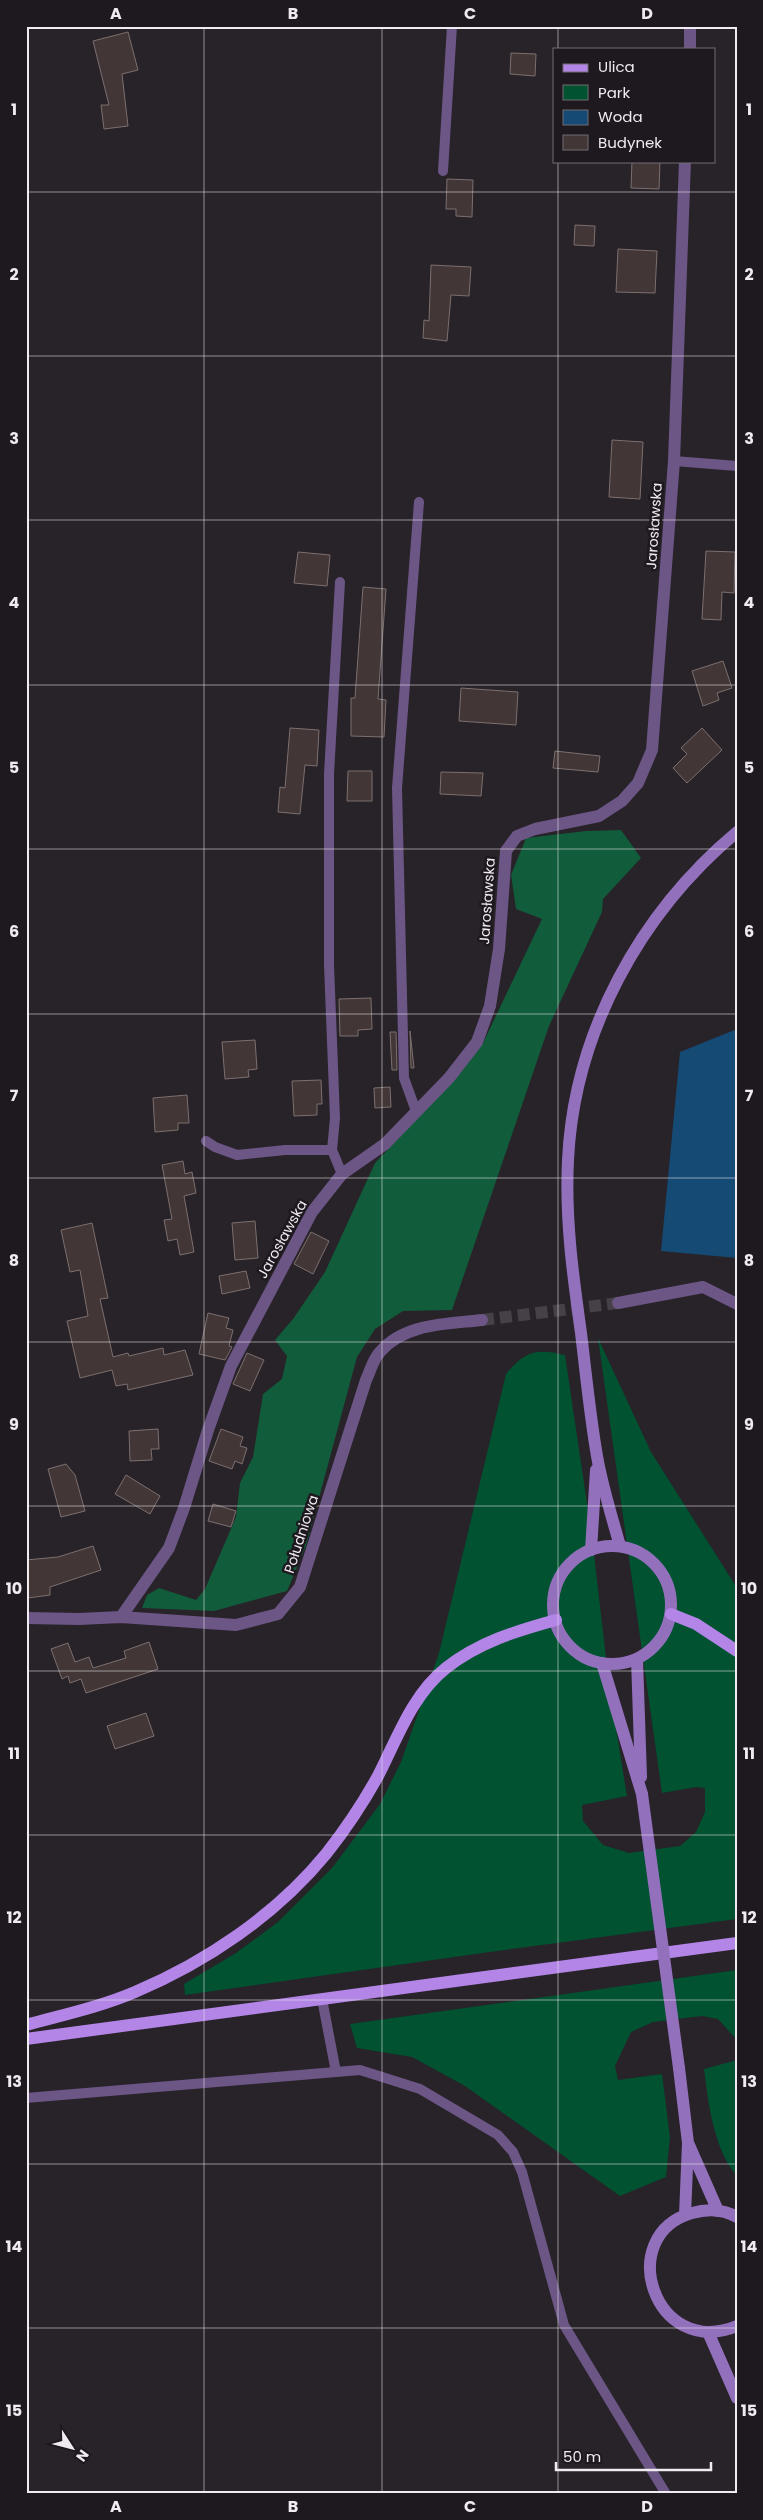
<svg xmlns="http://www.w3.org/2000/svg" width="763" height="2520" font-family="Poppins,sans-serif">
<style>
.green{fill:#005231}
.forest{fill:#115c3b}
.water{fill:#154a74}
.building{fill:#423736;stroke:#7c706f}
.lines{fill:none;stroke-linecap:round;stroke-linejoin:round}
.street-tunnel{stroke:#464047;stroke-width:12;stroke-dasharray:12 6;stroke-linecap:butt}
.lane{stroke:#6b5685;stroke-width:10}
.street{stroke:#6b5685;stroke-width:12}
.secondary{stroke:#9370bc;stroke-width:12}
.primary{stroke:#b285e7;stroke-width:12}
.secondary-bridge{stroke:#9370bc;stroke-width:12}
.grid{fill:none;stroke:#efebf0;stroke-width:1;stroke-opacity:0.55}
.labels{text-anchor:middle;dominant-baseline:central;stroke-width:5;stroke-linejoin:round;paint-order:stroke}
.street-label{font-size:14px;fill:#efebf0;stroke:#1e181f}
.neatline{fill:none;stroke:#efebf0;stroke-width:2}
.grid-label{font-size:16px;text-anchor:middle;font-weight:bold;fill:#efebf0}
</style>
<rect width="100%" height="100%" fill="#282229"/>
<g class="green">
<path d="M598 1338 651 1452 737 1588V1919L490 1952 185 1995 184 1984 236 1953 278 1922 332 1868 380 1804 401 1762 439 1653 506 1374C525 1351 536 1348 565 1355L592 1537 610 1692 627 1796 582 1805 583 1821 603 1845 629 1853 680 1846 696 1832 705 1812V1788L696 1787 662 1793Z"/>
<path d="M737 1970V2040L718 2019 702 2016 653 2022 631 2032 615 2066 618 2080 662 2074 670 2137 666 2177 620 2196 465 2086 412 2057 357 2048 350 2024Z"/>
<path d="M737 2060V2176C714 2151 708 2102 704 2069Z"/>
</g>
<path class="forest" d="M621 830 641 858 603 899 602 912 549 1026 452 1310 403 1311 375 1329 357 1357 306 1546 287 1591 214 1611 142 1608 147 1595 159 1588 196 1600 205 1589 236 1517 240 1483 253 1457 263 1394 282 1379 287 1356 275 1340 293 1319 325 1272 375 1163 461 1072 483 1043 542 919 516 909 511 875 526 838 586 831Z"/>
<path class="water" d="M737 1029V1258L661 1251 680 1052Z"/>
<g class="building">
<path d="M128 32 138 70 122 74 128 126 104 129 101 105H109L93 41Z"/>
<path d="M511 53 536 54 535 76 510 74Z"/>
<path d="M632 161H660L659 189 631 188Z"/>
<path d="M447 179 473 180 472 217 456 216V209H446Z"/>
<path d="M575 225 595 226 594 246 574 245Z"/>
<path d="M618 249 657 251 655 293 616 292Z"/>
<path d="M431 265 471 267 469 296 451 295 447 341 423 338 424 320 429 321Z"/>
<path d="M612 440 643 442 640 499 609 497Z"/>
<path d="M706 551 735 552 734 593 722 592 721 620 702 619Z"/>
<path d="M298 552 330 555 327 586 294 583Z"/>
<path d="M363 587 386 589 378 699 386 700 384 737 351 736V698H355Z"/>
<path d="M723 661 732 688 717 693 719 700 703 706 692 671Z"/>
<path d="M461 688 518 692 516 725 459 721Z"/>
<path d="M290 728 319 730 317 766 305 765 300 814 278 812 280 787 285 788Z"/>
<path d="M702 728 722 750 687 783 673 768 687 754 681 748Z"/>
<path d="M555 751 600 756 598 772 553 768Z"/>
<path d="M348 771H372V801H347Z"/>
<path d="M441 772 483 773 481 796 440 794Z"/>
<path d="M371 998 372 1029 358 1030V1036H340L339 999Z"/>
<path d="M410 1031 414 1068H411Z"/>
<path d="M390 1032H396L397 1070H392Z"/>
<path d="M255 1040 257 1069 248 1070 249 1077 225 1079 222 1042Z"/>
<path d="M321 1080 322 1104H317V1115L294 1116 292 1081Z"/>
<path d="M390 1087 391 1107 375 1108 374 1088Z"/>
<path d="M187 1095 189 1123H178V1130L155 1132 153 1098Z"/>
<path d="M183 1161 185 1174 192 1172 196 1193 184 1196 194 1252 180 1255 177 1239 168 1241 164 1220 172 1219 162 1165Z"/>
<path d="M255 1221 258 1258 235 1260 232 1223Z"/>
<path d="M92 1223 108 1298 100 1299 113 1357 128 1353 129 1356 163 1348 164 1355 185 1350 193 1375 128 1390 127 1384 116 1386 112 1370 80 1378 67 1321 88 1316 80 1270 70 1272 61 1230Z"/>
<path d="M311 1232 329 1241 313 1274 294 1264Z"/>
<path d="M246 1271 250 1288 222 1294 219 1276Z"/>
<path d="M208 1313 229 1318 226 1328 233 1330 229 1346 232 1347 225 1360 199 1354Z"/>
<path d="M247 1353 264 1360 250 1391 233 1384Z"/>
<path d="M158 1429 159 1449H151L152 1460 130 1461 129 1431Z"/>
<path d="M221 1429 243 1437 240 1446 247 1448 242 1464 235 1461 232 1469 209 1461Z"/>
<path d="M66 1464 75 1475 85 1511 61 1517 48 1469Z"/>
<path d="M126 1475 160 1496 150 1514 115 1494Z"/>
<path d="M213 1504 236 1511 231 1527 208 1521Z"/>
<path d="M93 1546 101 1570 50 1587V1595L28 1598 26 1560 58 1557Z"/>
<path d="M149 1642 158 1669 86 1693 81 1679 70 1683 68 1676 62 1679 51 1649 68 1643 75 1662 89 1657 93 1668 126 1658 124 1651Z"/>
<path d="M146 1713 154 1736 115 1749 107 1726Z"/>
</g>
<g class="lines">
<path class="street-tunnel" d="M482 1320 618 1303"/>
<g class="lane">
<path d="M443 171 452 26"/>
<path d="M674 461 737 466"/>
<path d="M340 582 329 774V965L335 1118 332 1150 342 1174"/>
<path d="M416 1111 404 1078 397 788 419 502"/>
<path d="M206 1141 215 1147 237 1155 285 1150H332"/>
<path d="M322 1999 336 2072"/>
<path d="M26 2098 360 2070 420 2089 498 2135 513 2152 522 2172 564 2325 666 2494"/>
</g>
<g class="street">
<path d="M690 49V26"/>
<path d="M618 1303 703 1287 737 1304"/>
<path d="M121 1617 169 1548 184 1508 208 1430 231 1366 312 1212 342 1174 385 1144 449 1078 477 1042 490 1006 499 949 506 851 517 836 535 829 599 816 622 801 638 783 652 750 674 461 685 161"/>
<path d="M26 1618 79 1619 121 1617 236 1625 278 1614 300 1587 366 1380C370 1372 373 1359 380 1352 404 1323 448 1324 482 1320"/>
</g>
<g class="secondary">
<path d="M620 1546C612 1517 602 1486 597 1456 590 1416 586 1374 581 1333 573 1276 565 1219 568 1160 574 1033 640 913 737 832"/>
<circle cx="612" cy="1605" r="59"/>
<path d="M591 1550 596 1470"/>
<path d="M637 1659 641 1777"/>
<path d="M602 1663 642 1794"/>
<path d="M679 2068 688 2143 685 2215"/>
<path d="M689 2145 718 2211"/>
<path d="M737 2217C723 2209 706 2209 692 2213 614 2235 654 2360 737 2326"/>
<path d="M708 2332 737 2398"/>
</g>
<g class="primary">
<path d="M671 1614 696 1624 737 1651"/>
<path d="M26 2025C62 2015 100 2007 135 1992 206 1962 276 1915 326 1854 345 1830 363 1803 378 1776 397 1739 412 1695 446 1668 479 1642 516 1631 556 1620"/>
<path d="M26 2039 737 1943"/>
</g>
<path class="secondary-bridge" d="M642 1794 679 2068"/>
</g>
<path class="grid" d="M204 26V2494M382 26V2494M558 26V49M558 161V2494M26 192H737M26 356H737M26 520H737M26 685H737M26 849H737M26 1014H737M26 1178H737M26 1342H737M26 1506H737M26 1671H737M26 1835H737M26 2000H737M26 2164H737M26 2328H737"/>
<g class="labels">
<g class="street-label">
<text transform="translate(654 526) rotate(-86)">Jarosławska</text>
<text transform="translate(487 901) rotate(-86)">Jarosławska</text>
<text transform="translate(282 1239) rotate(-61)">Jarosławska</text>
<text transform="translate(301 1534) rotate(-72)">Południowa</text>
</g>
</g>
<rect width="763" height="2520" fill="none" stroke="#1e181f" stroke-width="55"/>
<rect x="553" y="48" width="162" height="115" fill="#1e181f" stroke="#726c73"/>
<rect x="563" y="64" width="25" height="8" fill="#b285e7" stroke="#726c73"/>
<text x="598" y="72" font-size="15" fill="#efebf0">Ulica</text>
<rect x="563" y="85" width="25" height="15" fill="#005231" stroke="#726c73"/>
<text x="598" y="98" font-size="15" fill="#efebf0">Park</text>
<rect x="563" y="110" width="25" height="15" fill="#154a74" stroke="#726c73"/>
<text x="598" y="122" font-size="15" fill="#efebf0">Woda</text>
<rect x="563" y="135" width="25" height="15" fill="#423736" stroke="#726c73"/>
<text x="598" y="148" font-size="15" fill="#efebf0">Budynek</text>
<g transform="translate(72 2448) rotate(126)" stroke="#1e181f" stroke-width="4" paint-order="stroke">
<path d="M0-4L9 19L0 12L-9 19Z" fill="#efebf0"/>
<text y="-8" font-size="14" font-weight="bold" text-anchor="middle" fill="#efebf0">N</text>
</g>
<path d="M556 2462v8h155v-8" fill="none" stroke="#efebf0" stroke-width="2.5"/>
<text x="563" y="2462" font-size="15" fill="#efebf0" stroke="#1e181f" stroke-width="4" paint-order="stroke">50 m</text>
<rect x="28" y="28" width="708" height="2464" class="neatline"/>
<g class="grid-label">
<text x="116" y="19">A</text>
<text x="293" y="19">B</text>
<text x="470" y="19">C</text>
<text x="647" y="19">D</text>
<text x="14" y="115">1</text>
<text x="749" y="115">1</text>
<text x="14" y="280">2</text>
<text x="749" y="280">2</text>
<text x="14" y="444">3</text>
<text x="749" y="444">3</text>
<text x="14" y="608">4</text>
<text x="749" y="608">4</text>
<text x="14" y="773">5</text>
<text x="749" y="773">5</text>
<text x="14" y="937">6</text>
<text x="749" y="937">6</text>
<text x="14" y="1101">7</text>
<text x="749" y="1101">7</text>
<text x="14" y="1266">8</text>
<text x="749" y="1266">8</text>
<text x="14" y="1430">9</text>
<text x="749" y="1430">9</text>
<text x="14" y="1594">10</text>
<text x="749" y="1594">10</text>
<text x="14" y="1759">11</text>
<text x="749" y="1759">11</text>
<text x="14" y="1923">12</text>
<text x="749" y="1923">12</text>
<text x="14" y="2087">13</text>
<text x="749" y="2087">13</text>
<text x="14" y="2252">14</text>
<text x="749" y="2252">14</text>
<text x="14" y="2416">15</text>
<text x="749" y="2416">15</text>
<text x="116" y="2512">A</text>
<text x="293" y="2512">B</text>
<text x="470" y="2512">C</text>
<text x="647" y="2512">D</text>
</g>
</svg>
